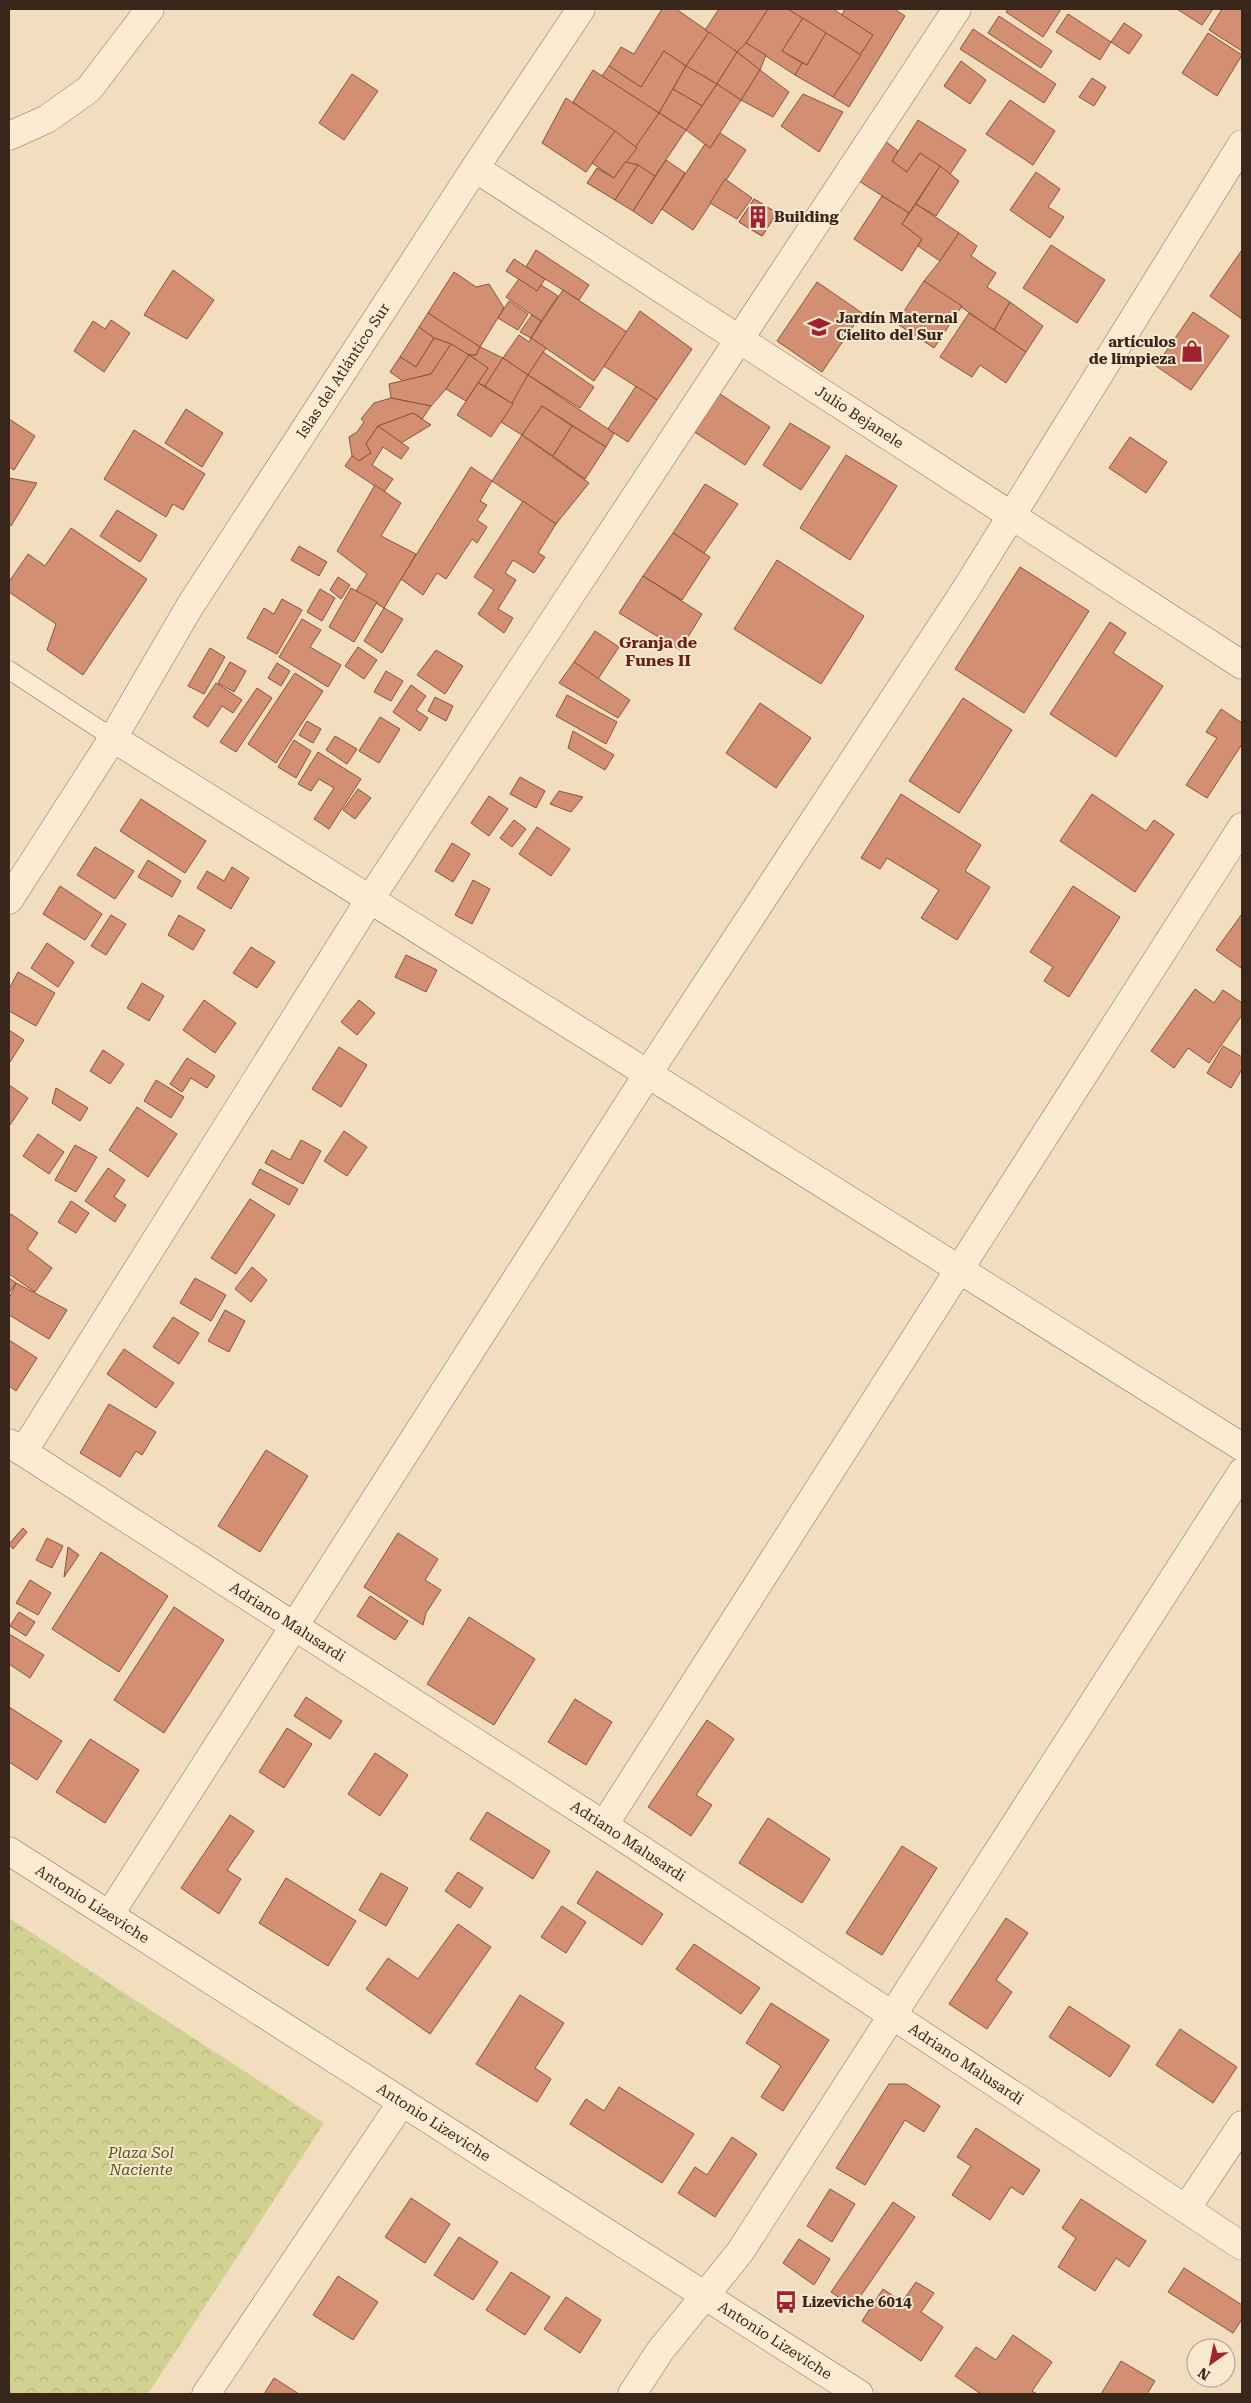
<svg xmlns="http://www.w3.org/2000/svg" width="1251" height="2403" font-family="'Roboto Serif',serif">
<style>
.park{fill:url(#park-crowns)}
.building{fill:#d38f72;stroke:#8d513a}
.lines{fill:none;stroke-linecap:round;stroke-linejoin:round}
.service-casing{stroke:#8c6c56;stroke-width:19}
.minor-casing{stroke:#8c6c56;stroke-width:29}
.service{stroke:#fcebd3;stroke-width:18}
.minor{stroke:#fcebd3;stroke-width:28}
.labels{text-anchor:middle;dominant-baseline:central;stroke-width:4;stroke-linejoin:round;paint-order:stroke}
.poi-label{font-size:15px;font-weight:bold;fill:#3a271c;stroke:#f8e8d0;text-anchor:start}
.street-label{font-size:15px;fill:#3a271c;stroke:#f8e8d0}
.park-label{font-size:15px;font-style:italic;fill:#515820;stroke:#f8e8d0}
.neighbourhood-label{font-size:16px;font-weight:bold;fill:#6b1f17;stroke:#f8e8d0}
</style>
<defs>
<pattern id="park-crowns" width="20" height="18" patternUnits="userSpaceOnUse" patternTransform="scale(1.25)"><rect width="20" height="18" fill="#d1d192"/><path d="M2 6a3 3 0 1 1 6 0M12 15a3 3 0 1 1 6 0" fill="none" stroke="#b4b37d"/></pattern>
</defs>
<rect width="100%" height="100%" fill="#f2ddbf"/>
<path class="park" d="M9 1918 324 2123 148 2394H9Z"/>
<g class="building">
<path d="M662 9H676L709 32 686 66 664 51 641 87 609 66 621 47 634 54Z"/>
<path d="M719 9H768L746 43 737 52 705 30Z"/>
<path d="M768 9H788L803 18 782 51 802 63 795 75 746 43Z"/>
<path d="M788 9H833L873 35 861 55Z"/>
<path d="M845 9H894L905 16 849 107 833 97 873 35 842 15Z"/>
<path d="M1008 9H1061L1043 37 1006 12Z"/>
<path d="M1177 9H1213L1202 25Z"/>
<path d="M1222 9H1242V51L1209 30Z"/>
<path d="M1068 14 1111 42 1100 60 1056 32Z"/>
<path d="M999 16 1052 51 1041 68 988 33Z"/>
<path d="M803 18 826 33 807 65 782 51Z"/>
<path d="M1124 23 1142 35 1129 54 1111 42Z"/>
<path d="M973 29 1056 84 1044 103 960 49Z"/>
<path d="M709 32 737 52 717 84 686 66Z"/>
<path d="M826 33 861 55 833 97 795 75 802 63 807 65Z"/>
<path d="M1208 33 1242 55 1217 96 1182 73Z"/>
<path d="M746 43 766 55 760 70 737 52Z"/>
<path d="M664 51 686 66 659 113 602 76 609 66 641 87Z"/>
<path d="M737 52 760 70 741 100 717 84Z"/>
<path d="M961 61 986 80 970 104 944 86Z"/>
<path d="M686 66 717 84 702 106 673 89Z"/>
<path d="M593 70 659 113 637 148 573 102Z"/>
<path d="M760 70 789 92 773 117 741 100Z"/>
<path d="M352 74 378 91 344 140 319 123Z"/>
<path d="M1092 78 1106 87 1094 106 1079 97Z"/>
<path d="M717 84 741 100 710 148 686 130Z"/>
<path d="M673 89 702 106 686 130 659 113Z"/>
<path d="M803 94 843 112 819 152 781 126Z"/>
<path d="M566 98 615 131 586 172 542 143Z"/>
<path d="M1010 100 1055 131 1033 165 986 134Z"/>
<path d="M659 113 686 130 655 176 638 165 625 162Z"/>
<path d="M918 120 966 150 950 174 920 153 907 172 892 161Z"/>
<path d="M615 131 637 148 614 178 592 163Z"/>
<path d="M720 133 746 150 693 230 662 209 705 144 710 148Z"/>
<path d="M885 141 898 151 892 161 907 172 920 153 940 166 909 213 859 181Z"/>
<path d="M666 160 685 173 652 224 633 211Z"/>
<path d="M625 162 638 165 615 200 587 183 597 168 614 178Z"/>
<path d="M638 165 655 176 633 211 615 200Z"/>
<path d="M940 166 959 181 936 216 916 204Z"/>
<path d="M1036 172 1060 189 1048 207 1064 217 1050 238 1010 210Z"/>
<path d="M725 179 752 198 737 219 710 203Z"/>
<path d="M882 196 909 213 902 224 922 239 902 271 854 239Z"/>
<path d="M754 199 777 213 762 236 739 222Z"/>
<path d="M754 199 777 213 762 236 739 222Z"/>
<path d="M916 204 959 233 940 261 918 246 922 239 902 224Z"/>
<path d="M959 233 977 246 971 256 996 273 987 287 1010 302 994 330 924 281 940 261Z"/>
<path d="M1051 245 1105 280 1077 323 1023 288Z"/>
<path d="M536 250 589 285 579 300 526 267Z"/>
<path d="M1242 250V319L1210 296Z"/>
<path d="M514 259 545 279 537 291 506 271Z"/>
<path d="M173 270 214 300 187 339 144 315Z"/>
<path d="M454 272 476 287 489 284 504 308 480 347 428 313Z"/>
<path d="M519 279 537 291 541 285 558 296 541 321 506 297Z"/>
<path d="M924 281 962 306 934 348 896 323Z"/>
<path d="M817 282 862 313 822 372 777 341Z"/>
<path d="M563 290 627 332 594 381 531 338Z"/>
<path d="M509 301 528 314 518 330 498 318Z"/>
<path d="M1010 302 1043 326 1026 352 994 330Z"/>
<path d="M640 311 692 349 657 400 604 366Z"/>
<path d="M1193 312 1229 336 1191 390 1156 366Z"/>
<path d="M428 313 480 347 476 355H469L451 344 434 338 419 327Z"/>
<path d="M969 313 1026 352 1006 383 980 365 972 377 940 357Z"/>
<path d="M532 315 541 321 531 338 520 332Z"/>
<path d="M111 320 130 333 104 372 74 351 93 321 105 329Z"/>
<path d="M419 327 434 338 416 367 400 357Z"/>
<path d="M519 335 529 342 531 338 546 348 528 375 503 358Z"/>
<path d="M434 338 451 344 431 374 403 381 390 372 400 357 416 367Z"/>
<path d="M451 344 469 355 446 389 431 406 391 398 389 384 431 374Z"/>
<path d="M480 347 503 358 485 386 478 383 488 368 469 355H476Z"/>
<path d="M543 352 594 387 580 408 528 375Z"/>
<path d="M469 355 488 368 466 401 446 389Z"/>
<path d="M503 358 528 375 513 404 485 386Z"/>
<path d="M528 375 614 433 606 447 542 406 522 435 501 422Z"/>
<path d="M478 383 513 404 491 437 457 415Z"/>
<path d="M636 386 657 400 628 442 608 429Z"/>
<path d="M717 392 770 427 745 465 693 431Z"/>
<path d="M391 398 431 406 422 419 413 413 378 426 366 444 371 453 359 461 352 456 349 437 357 432 364 422 361 419 374 403Z"/>
<path d="M542 406 572 426 553 456 522 435Z"/>
<path d="M186 409 223 433 202 467 165 443Z"/>
<path d="M413 413 431 425 401 443 378 426Z"/>
<path d="M9 419 35 436 14 470 9 467Z"/>
<path d="M790 423 830 447 801 490 763 465Z"/>
<path d="M378 426 409 448 401 459 383 447 372 465 393 479 384 492 345 466 352 456 359 461 371 453 366 444Z"/>
<path d="M572 426 606 447 585 479 553 456Z"/>
<path d="M134 430 205 474 183 510 173 504 166 517 104 479Z"/>
<path d="M522 435 589 483 556 524 492 481Z"/>
<path d="M1130 437 1167 462 1146 493 1109 468Z"/>
<path d="M846 455 897 486 850 560 800 528Z"/>
<path d="M471 467 492 481 480 501 487 505 477 520 487 527 477 543 472 539 446 579 437 573 423 595 401 579Z"/>
<path d="M9 478 37 483 11 526 9 524Z"/>
<path d="M705 484 738 504 704 553 673 533Z"/>
<path d="M375 485 401 503 381 536 416 554 384 608 356 591 367 574 337 551Z"/>
<path d="M523 501 556 524 538 553 545 557 534 573 513 560 505 573 516 580 498 609 513 618 504 633 478 614 494 590 474 577Z"/>
<path d="M117 510 157 535 140 562 100 536Z"/>
<path d="M71 528 147 579 83 675 47 650 56 624 9 592V582L28 554 45 566Z"/>
<path d="M673 533 710 557 682 600 643 576Z"/>
<path d="M299 546 327 562 319 576 291 560Z"/>
<path d="M777 560 864 616 821 684 734 629Z"/>
<path d="M1020 567 1089 611 1024 713 955 669Z"/>
<path d="M643 576 702 614 680 650 619 613Z"/>
<path d="M338 577 350 585 341 599 330 590Z"/>
<path d="M351 588 377 602 354 642 329 627Z"/>
<path d="M320 589 335 598 322 621 307 612Z"/>
<path d="M282 599 302 610 277 654 247 638 264 608 274 614Z"/>
<path d="M384 608 403 619 382 653 364 641Z"/>
<path d="M302 619 321 630 310 647 341 665 328 687 279 657Z"/>
<path d="M1110 622 1126 633 1113 653 1163 686 1116 757 1050 714Z"/>
<path d="M595 631 619 647 598 679 574 662Z"/>
<path d="M358 647 377 660 364 679 345 666Z"/>
<path d="M210 648 225 657 204 694 188 686Z"/>
<path d="M436 650 463 666 445 694 417 675Z"/>
<path d="M230 662 246 671 234 692 218 683Z"/>
<path d="M574 662 630 700 618 718 559 683Z"/>
<path d="M277 663 290 671 281 686 268 678Z"/>
<path d="M386 671 403 681 391 701 374 692Z"/>
<path d="M295 673 323 691 276 763 248 744Z"/>
<path d="M216 683 242 700 233 713 222 706 208 727 193 717Z"/>
<path d="M411 685 426 696 416 710 428 718 420 731 393 712Z"/>
<path d="M257 688 272 698 236 752 220 742Z"/>
<path d="M567 695 617 722 606 744 556 716Z"/>
<path d="M435 697 453 706 446 721 428 711Z"/>
<path d="M963 698 1012 730 959 813 909 781Z"/>
<path d="M760 703 811 738 776 788 726 753Z"/>
<path d="M1221 709 1242 723V744L1207 798 1186 785 1217 738 1206 732Z"/>
<path d="M380 717 400 729 379 763 359 751Z"/>
<path d="M307 721 321 729 313 743 299 735Z"/>
<path d="M573 731 614 755 605 770 568 748Z"/>
<path d="M335 736 357 749 347 764 326 750Z"/>
<path d="M294 740 311 751 296 778 278 767Z"/>
<path d="M318 752 361 779 329 829 314 819 334 788 319 779 311 791 298 784Z"/>
<path d="M520 777 545 791 536 808 510 794Z"/>
<path d="M358 789 371 798 355 819 343 810Z"/>
<path d="M559 791 583 797 571 812 550 804Z"/>
<path d="M901 794 981 845 965 871 990 887 957 940 921 918 939 890 887 858 880 869 861 858Z"/>
<path d="M1092 794 1146 831 1154 820 1174 834 1135 892 1060 841Z"/>
<path d="M489 796 508 809 489 836 471 823Z"/>
<path d="M141 799 206 841 185 873 120 831Z"/>
<path d="M514 820 526 829 512 847 500 838Z"/>
<path d="M537 827 570 849 551 876 519 854Z"/>
<path d="M452 843 470 854 453 882 435 871Z"/>
<path d="M95 847 134 871 115 899 77 875Z"/>
<path d="M148 860 181 881 172 897 138 877Z"/>
<path d="M232 867 249 878 231 909 197 888 207 871 224 881Z"/>
<path d="M473 880 490 889 472 924 455 915Z"/>
<path d="M60 886 102 914 85 940 43 914Z"/>
<path d="M1073 886 1120 917 1069 997 1044 981 1053 967 1030 952Z"/>
<path d="M1242 914V966L1241 968 1216 950Z"/>
<path d="M111 915 126 924 106 955 91 946Z"/>
<path d="M179 915 205 930 193 950 168 935Z"/>
<path d="M47 943 74 962 58 987 31 968Z"/>
<path d="M251 947 275 962 257 988 233 973Z"/>
<path d="M406 955 437 970 426 992 395 977Z"/>
<path d="M18 972 55 993 36 1026 9 1011V989Z"/>
<path d="M142 983 164 996 149 1021 127 1008Z"/>
<path d="M1195 989 1214 1003 1223 990 1242 1003V1015L1209 1063 1188 1048 1174 1068 1151 1051Z"/>
<path d="M204 1000 236 1023 215 1053 183 1030Z"/>
<path d="M359 1000 375 1013 357 1035 341 1022Z"/>
<path d="M9 1030 24 1040 10 1062H9Z"/>
<path d="M1223 1046 1242 1057V1069L1231 1088 1207 1073Z"/>
<path d="M339 1047 367 1065 341 1107 312 1089Z"/>
<path d="M103 1050 124 1064 110 1084 90 1071Z"/>
<path d="M187 1058 215 1076 207 1088 191 1078 182 1092 170 1084Z"/>
<path d="M156 1080 184 1097 171 1118 144 1101Z"/>
<path d="M9 1085 28 1098 10 1125 9 1124Z"/>
<path d="M56 1088 88 1108 80 1121 52 1103Z"/>
<path d="M137 1107 177 1134 148 1177 109 1150Z"/>
<path d="M344 1131 367 1147 347 1176 324 1161Z"/>
<path d="M38 1134 64 1152 49 1174 23 1156Z"/>
<path d="M301 1140 321 1151 303 1184 265 1163 272 1150 290 1160Z"/>
<path d="M75 1145 97 1157 76 1192 55 1180Z"/>
<path d="M108 1168 125 1180 114 1197 126 1205 115 1222 85 1201Z"/>
<path d="M260 1169 298 1189 289 1205 252 1184Z"/>
<path d="M250 1199 275 1215 236 1274 211 1258Z"/>
<path d="M71 1201 89 1213 76 1233 58 1222Z"/>
<path d="M11 1214 38 1233 27 1249 52 1268 35 1292 9 1274V1217Z"/>
<path d="M252 1267 267 1280 251 1302 235 1289Z"/>
<path d="M9 1278 16 1283 9 1293Z"/>
<path d="M195 1278 226 1295 211 1321 180 1303Z"/>
<path d="M16 1283 67 1310 49 1339 9 1315V1299Z"/>
<path d="M225 1310 245 1321 229 1352 208 1341Z"/>
<path d="M173 1317 199 1333 179 1364 153 1347Z"/>
<path d="M9 1340 37 1358 16 1391 9 1386Z"/>
<path d="M124 1349 174 1383 156 1408 107 1374Z"/>
<path d="M109 1404 156 1432 142 1455 136 1451 120 1477 80 1453Z"/>
<path d="M266 1450 308 1476 260 1552 218 1526Z"/>
<path d="M23 1528 27 1532 13 1549 9 1544Z"/>
<path d="M398 1533 438 1559 425 1580 441 1590 426 1613 423 1625 364 1587Z"/>
<path d="M47 1538 63 1546 52 1568 36 1560Z"/>
<path d="M68 1547 79 1555 64 1577Z"/>
<path d="M101 1552 168 1596 119 1672 52 1629Z"/>
<path d="M30 1580 51 1593 38 1615 16 1603Z"/>
<path d="M370 1596 408 1621 395 1640 357 1616Z"/>
<path d="M174 1607 224 1640 164 1733 114 1700Z"/>
<path d="M19 1612 35 1622 26 1636 10 1626Z"/>
<path d="M469 1617 535 1659 494 1725 427 1684Z"/>
<path d="M9 1634 44 1655 30 1678 9 1664Z"/>
<path d="M306 1697 342 1721 330 1739 294 1716Z"/>
<path d="M575 1699 612 1722 586 1765 548 1742Z"/>
<path d="M9 1707 62 1741 37 1780 9 1762Z"/>
<path d="M707 1720 734 1739 696 1795 712 1805 691 1836 648 1807Z"/>
<path d="M287 1728 312 1744 284 1788 259 1772Z"/>
<path d="M90 1739 139 1770 105 1823 56 1792Z"/>
<path d="M375 1753 408 1775 380 1816 348 1794Z"/>
<path d="M487 1812 550 1851 533 1879 470 1839Z"/>
<path d="M230 1815 254 1831 227 1870 241 1879 219 1914 181 1888Z"/>
<path d="M768 1818 830 1859 802 1903 739 1863Z"/>
<path d="M902 1846 937 1868 882 1955 846 1933Z"/>
<path d="M597 1871 663 1914 642 1945 577 1903Z"/>
<path d="M458 1872 483 1888 470 1908 445 1891Z"/>
<path d="M381 1873 408 1888 386 1926 359 1910Z"/>
<path d="M286 1878 356 1921 328 1966 259 1923Z"/>
<path d="M562 1906 586 1922 566 1953 541 1937Z"/>
<path d="M1006 1918 1028 1933 996 1980 1012 1992 987 2029 949 2004Z"/>
<path d="M458 1924 491 1947 430 2034 366 1989 388 1958 418 1979Z"/>
<path d="M694 1944 760 1988 741 2014 676 1969Z"/>
<path d="M520 1995 564 2023 535 2068 551 2079 537 2102 476 2064Z"/>
<path d="M771 2003 829 2040 783 2111 761 2097 781 2066 746 2043Z"/>
<path d="M1069 2006 1130 2046 1110 2077 1049 2037Z"/>
<path d="M1180 2029 1237 2067 1213 2103 1156 2065Z"/>
<path d="M889 2084H906L940 2106 924 2132 905 2120 865 2185 836 2168Z"/>
<path d="M619 2087 694 2134 662 2183 570 2124 586 2099 604 2111Z"/>
<path d="M976 2128 1040 2170 1023 2195 1011 2187 990 2220 952 2195 971 2166 957 2157Z"/>
<path d="M732 2137 757 2154 715 2217 678 2193 695 2167 707 2175Z"/>
<path d="M830 2189 855 2204 832 2242 807 2226Z"/>
<path d="M411 2198 450 2224 425 2263 385 2237Z"/>
<path d="M1081 2199 1146 2241 1129 2267 1116 2258 1095 2291 1058 2267 1076 2238 1062 2228Z"/>
<path d="M893 2202 915 2217 853 2307 831 2292Z"/>
<path d="M459 2237 498 2262 473 2300 434 2275Z"/>
<path d="M799 2239 830 2259 814 2285 783 2263Z"/>
<path d="M1184 2268 1242 2305V2319L1233 2333 1168 2292Z"/>
<path d="M511 2272 550 2297 525 2335 486 2310Z"/>
<path d="M338 2276 378 2302 353 2340 313 2315Z"/>
<path d="M916 2282 934 2293 921 2312 943 2327 921 2361 862 2321 883 2289 902 2302Z"/>
<path d="M566 2297 601 2320 580 2353 544 2329Z"/>
<path d="M1013 2335 1052 2362 1032 2391 1037 2394H981L955 2376 976 2347 996 2360Z"/>
<path d="M1121 2361 1155 2381 1147 2394H1101Z"/>
<path d="M274 2378 299 2394H264Z"/>
</g>
<g class="lines">
<defs>
<path id="service" d="M9 670 113 738"/>
<g id="minor">
<path d="M9 136 47 119 89 89 150 9"/>
<path id="s1" d="M475 168 1242 665"/>
<path d="M113 738 1242 1447"/>
<path id="s2" d="M9 900 113 738 190 606 475 168 581 9"/>
<path id="s3" d="M9 1443 604 1825 1242 2246"/>
<path d="M23 1452 370 899 957 9"/>
<path d="M604 1825 1242 827"/>
<path id="s4" d="M9 1851 859 2394"/>
<path d="M110 1914 647 1075 966 589 1242 144"/>
<path d="M1186 2209 1242 2125"/>
<path d="M206 2394 402 2102"/>
<path d="M632 2394 660 2351 740 2252 1242 1472"/>
</g>
</defs>
<use href="#service" class="service-casing"/>
<use href="#minor" class="minor-casing"/>
<use href="#service" class="service"/>
<use href="#minor" class="minor"/>
</g>
<defs>
<symbol id="building-bare" viewBox="-9 -9 18 18"><path d="M-4-6H4V6H1V3H-1V6H-4ZM-2.5-4.3h1.7v1.8h-1.7ZM.8-4.3h1.7v1.8H.8ZM-2.5-1h1.7V.8h-1.7ZM.8-1h1.7V.8H.8Z" fill="#a02130" stroke="#f8e8d0" stroke-width="2.5" paint-order="stroke"/></symbol>
<symbol id="school-bare" viewBox="-9 -9 18 18"><path d="M0-5L7-2L0 1L-7-2ZM-4 1L0 2.5L4 1V4Q0 6-4 4Z" fill="#a02130" stroke="#f8e8d0" stroke-width="2.5" paint-order="stroke"/></symbol>
<symbol id="shop-bare" viewBox="-9 -9 18 18"><path d="M-5-2.5h2.3a2.7 3.5 0 0 1 5.4 0H5L5.5 6h-11ZM-1.5-2.5h3a1.5 2.3 0 0 0-3 0Z" fill="#a02130" stroke="#f8e8d0" stroke-width="2.5" paint-order="stroke"/></symbol>
<symbol id="bus-bare" viewBox="-9 -9 18 18"><path d="M-5-6H5V4H4V6H2V4H-2V6H-4V4H-5ZM-3.5-4V0h7V-4ZM-3.5 1.2v1.5H-2V1.2ZM2 1.2v1.5H3.5V1.2Z" fill="#a02130" stroke="#f8e8d0" stroke-width="2.5" paint-order="stroke"/></symbol>
</defs>
<g fill-rule="evenodd">
<use href="#building-bare" x="742" y="201" width="32" height="32"/>
<use href="#school-bare" x="803" y="311" width="32" height="32"/>
<use href="#shop-bare" x="1176" y="335" width="32" height="32"/>
<use href="#bus-bare" x="770" y="2286" width="32" height="32"/>
</g>
<g class="labels">
<g class="poi-label">
<text x="774" y="217">Building</text>
<text x="836" y="318">Jardín Maternal<tspan x="836" dy="17">Cielito del Sur</tspan></text>
<text x="1176" y="342" text-anchor="end">artículos<tspan x="1176" dy="17">de limpieza</tspan></text>
<text x="802" y="2302">Lizeviche 6014</text>
</g>
<g class="street-label">
<text stroke="none"><textPath href="#s2" startOffset="626">Islas del Atlántico Sur</textPath></text>
<text stroke="none"><textPath href="#s1" startOffset="458">Julio Bejanele</textPath></text>
<text stroke="none"><textPath href="#s3" startOffset="331">Adriano Malusardi</textPath></text>
<text stroke="none"><textPath href="#s3" startOffset="736">Adriano Malusardi</textPath></text>
<text stroke="none"><textPath href="#s4" startOffset="99">Antonio Lizeviche</textPath></text>
<text stroke="none"><textPath href="#s3" startOffset="1141">Adriano Malusardi</textPath></text>
<text stroke="none"><textPath href="#s4" startOffset="504">Antonio Lizeviche</textPath></text>
<text stroke="none"><textPath href="#s4" startOffset="909">Antonio Lizeviche</textPath></text>
</g>
<g class="park-label">
<text x="141" y="2153">Plaza Sol<tspan x="141" dy="17">Naciente</tspan></text>
</g>
<g class="neighbourhood-label">
<text x="658" y="642">Granja de<tspan x="658" dy="18">Funes II</tspan></text>
</g>
</g>
<rect width="1251" height="2403" fill="none" stroke="#3a271c" stroke-width="20"/>
<g transform="translate(1211 2363) rotate(213)"><circle r="24" fill="#f8e8d0" stroke="#ac9b88"/>
<path d="M0-4L9 19L0 12L-9 19Z" fill="#a02130"/>
<text y="-8" font-size="14" font-weight="bold" text-anchor="middle" fill="#3a271c">N</text>
</g>
</svg>
